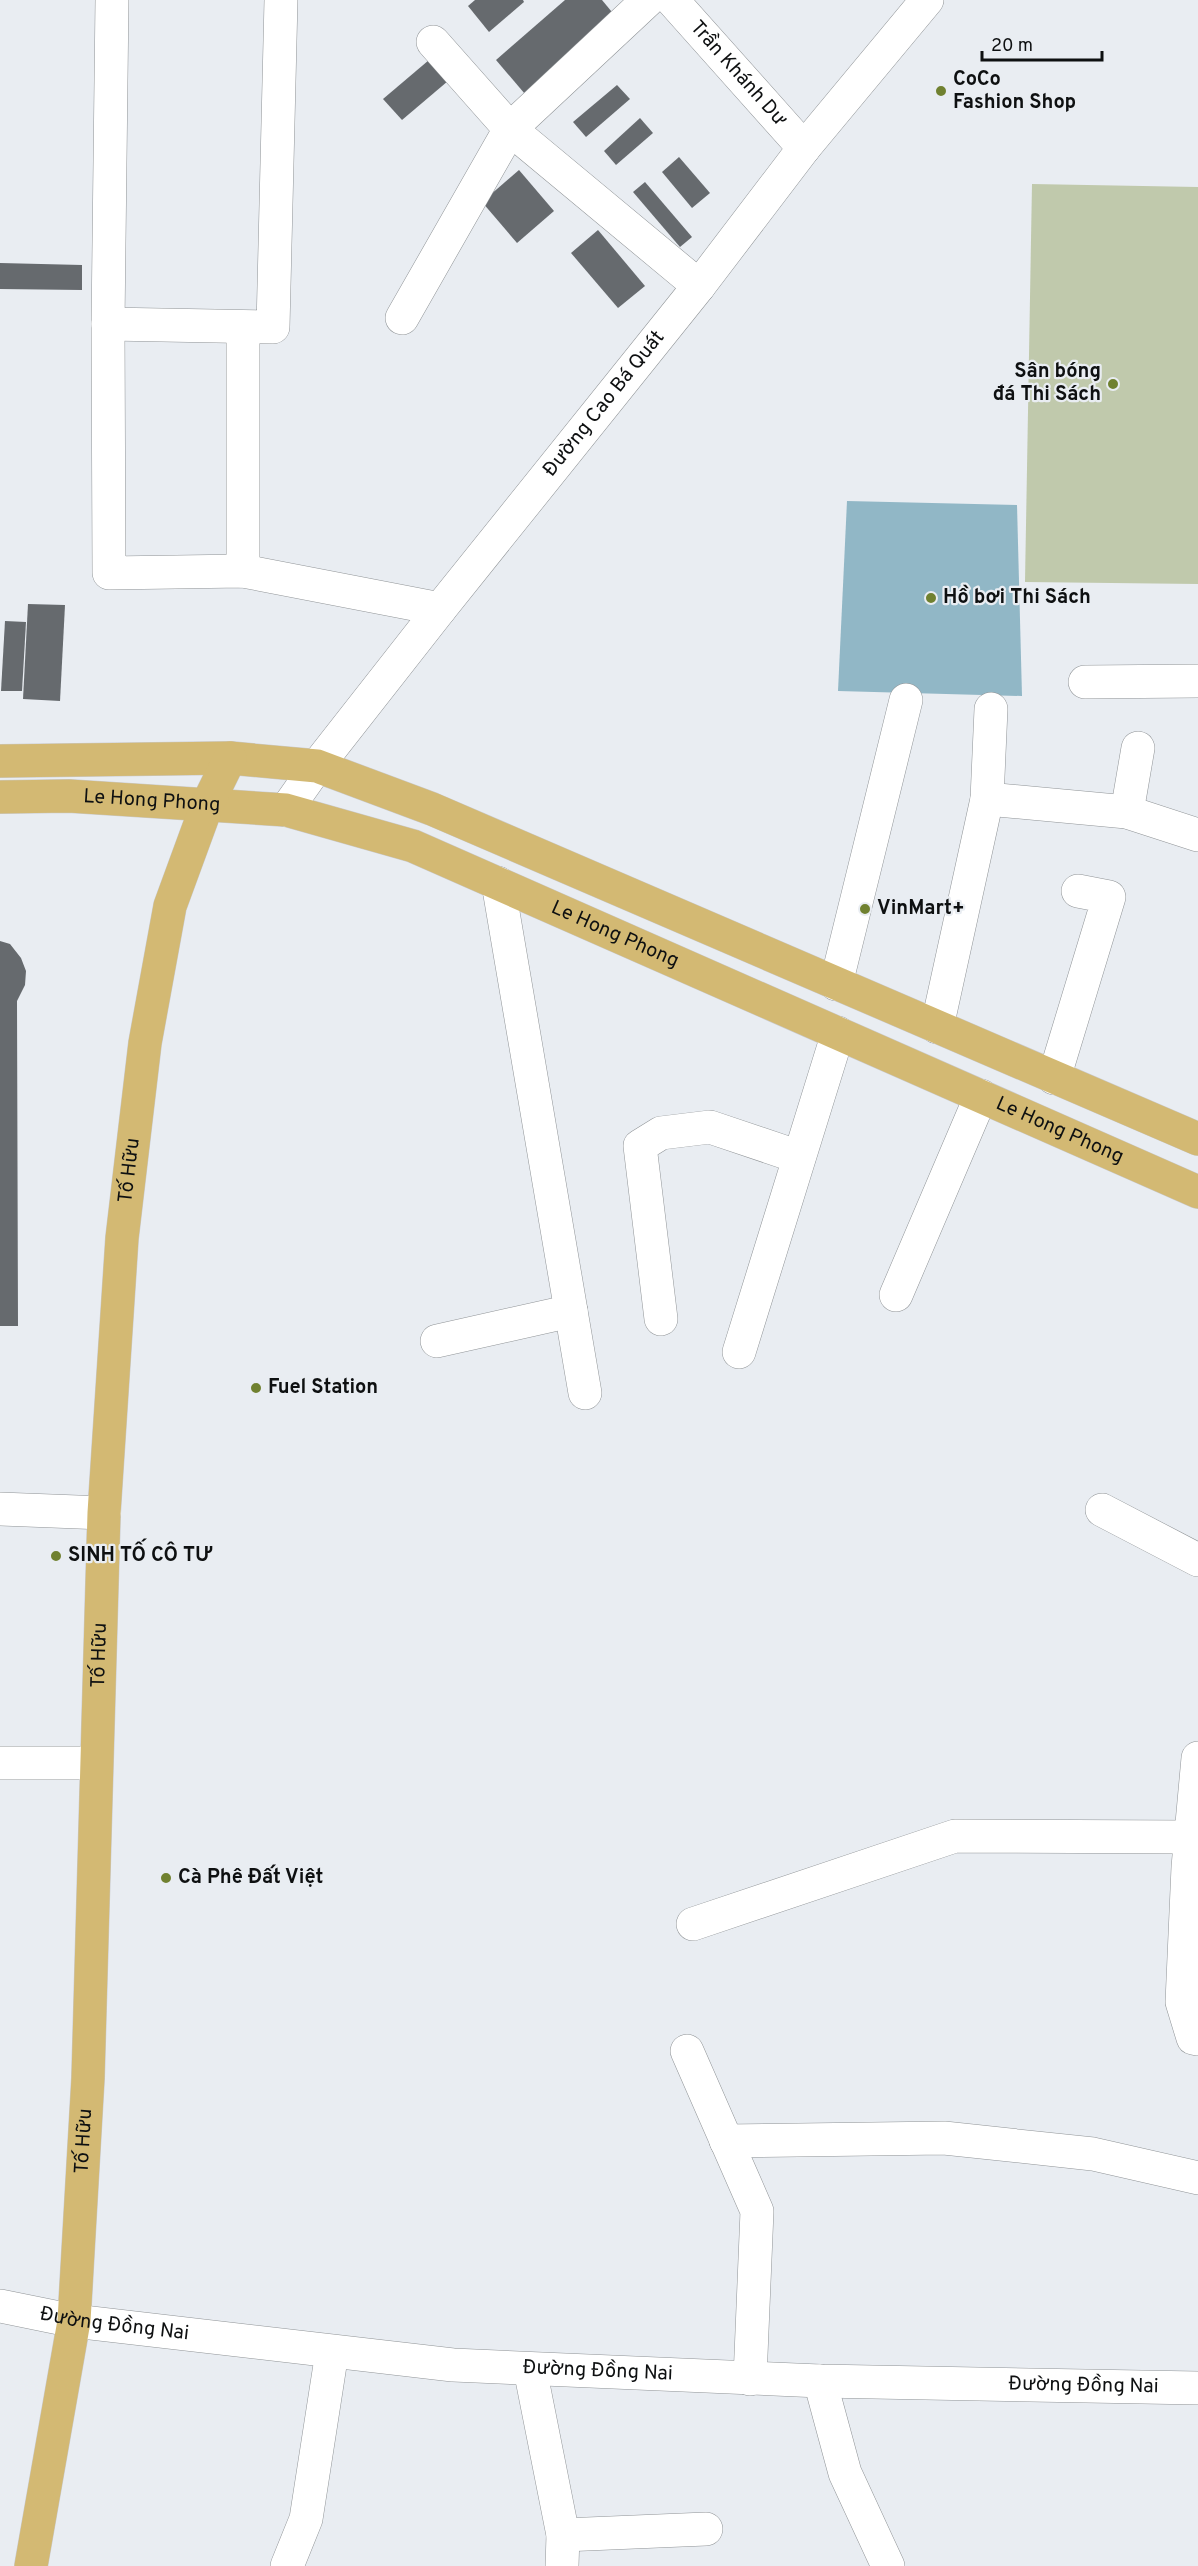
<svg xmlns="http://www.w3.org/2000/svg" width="1198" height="2566" font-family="Overpass,sans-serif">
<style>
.green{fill:#c0c9ac}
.water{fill:#91b7c6}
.building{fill:#666a6e}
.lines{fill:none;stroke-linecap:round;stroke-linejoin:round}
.minor-casing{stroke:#909497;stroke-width:34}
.major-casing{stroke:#cacacb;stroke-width:34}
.minor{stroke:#fff;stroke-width:33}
.major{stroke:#d3b973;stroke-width:33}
.poi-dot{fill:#708130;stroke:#e9edf2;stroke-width:2}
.labels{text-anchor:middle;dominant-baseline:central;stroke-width:4.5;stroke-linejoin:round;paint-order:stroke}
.street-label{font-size:20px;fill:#0e1011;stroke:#e9edf2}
.poi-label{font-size:20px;font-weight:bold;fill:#0e1011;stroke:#e9edf2;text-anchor:start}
</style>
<rect width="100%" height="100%" fill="#e9edf2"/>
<path class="green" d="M1032 184 1198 187V584L1025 582Z"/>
<path class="water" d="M847 501 1017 505 1022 696 838 691Z"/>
<g class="building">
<path d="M475 0H523L524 2 489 32 468 6Z"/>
<path d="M565 0H602L626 29 536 107 496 60Z"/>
<path d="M429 60 448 81 402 120 383 99Z"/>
<path d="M617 85 630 99 586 137 573 122Z"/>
<path d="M640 118 653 133 616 165 604 151Z"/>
<path d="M679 157 710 193 692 208 662 172Z"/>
<path d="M519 170 554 211 517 243 482 202Z"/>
<path d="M645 182 692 237 680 247 633 192Z"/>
<path d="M598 230 645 286 618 308 571 253Z"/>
<path d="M0 263 82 265V290L0 289Z"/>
<path d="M28 604 65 605 60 701 23 699Z"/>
<path d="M5 621 26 622 22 691H1Z"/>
<path d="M0 941 10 944 21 958 26 971 25 985 17 1001 18 1326H0Z"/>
</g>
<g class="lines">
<defs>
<g id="minor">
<path d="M112 0 108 324 109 573 243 571 440 609"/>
<path id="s1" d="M672 0 804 148"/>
<path d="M433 42 510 129 699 286"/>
<path d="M402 318 510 129 648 0"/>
<path d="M108 324 273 327 281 0"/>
<path d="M243 327V571"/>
<path d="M1085 682 1198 681"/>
<path d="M987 799 1127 812 1198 835"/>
<path id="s2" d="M286 810 317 766 440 609 699 286 804 148 927 0"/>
<path d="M1127 812 1138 748"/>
<path d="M498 883 585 1393"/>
<path d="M836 984 906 700"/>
<path d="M937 1027 987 799 991 709"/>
<path d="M1054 1078 1109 897 1078 891"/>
<path d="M896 1295 981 1096"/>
<path d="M661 1319 640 1146 661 1133 710 1127 799 1157"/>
<path d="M437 1341 571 1311"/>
<path d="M739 1352 838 1033"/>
<path d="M0 1509 104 1513"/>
<path d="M1102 1510 1198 1560"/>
<path d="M1198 1758 1188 1867 1182 2002 1193 2038 1198 2039"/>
<path d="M0 1763H96"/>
<path d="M693 1924 955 1836 1190 1837"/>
<path d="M687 2051 757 2211 750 2379"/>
<path d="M726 2141 944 2138 1093 2154 1198 2178"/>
<path id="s3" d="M0 2306 74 2321 453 2365 820 2381 1198 2388"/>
<path d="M530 2369 563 2535 562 2566"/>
<path d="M820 2381 845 2473 888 2566"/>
<path d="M563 2535 706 2529"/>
<path d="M287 2566 306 2519 332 2352"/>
</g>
<g id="major">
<path d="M0 761 230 758 317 766 432 809 1198 1139"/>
<path id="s4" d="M0 797 69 796 286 810 413 846 1198 1192"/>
<path id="s5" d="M31 2566 74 2321 88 2078 104 1513 122 1238 145 1043 170 906 207 805 230 758"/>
</g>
</defs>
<use href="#minor" class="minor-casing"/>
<use href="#major" class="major-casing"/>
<use href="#minor" class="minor"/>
<use href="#major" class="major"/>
</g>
<g class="poi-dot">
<circle cx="941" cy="91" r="6"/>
<circle cx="1113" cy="384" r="6"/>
<circle cx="931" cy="598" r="6"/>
<circle cx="865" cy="909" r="6"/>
<circle cx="256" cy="1388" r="6"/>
<circle cx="56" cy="1556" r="6"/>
<circle cx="166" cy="1878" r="6"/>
</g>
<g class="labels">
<g class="street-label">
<text stroke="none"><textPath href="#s1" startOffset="99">Trần Khánh Dư</textPath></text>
<text stroke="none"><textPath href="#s2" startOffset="516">Đường Cao Bá Quát</textPath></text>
<text stroke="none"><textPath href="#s4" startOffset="152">Le Hong Phong</textPath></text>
<text stroke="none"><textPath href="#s4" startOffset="639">Le Hong Phong</textPath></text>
<text stroke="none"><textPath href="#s4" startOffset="1125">Le Hong Phong</textPath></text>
<text stroke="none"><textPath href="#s5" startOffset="1401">Tố Hữu</textPath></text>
<text stroke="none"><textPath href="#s5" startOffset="915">Tố Hữu</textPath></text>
<text stroke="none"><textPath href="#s5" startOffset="429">Tố Hữu</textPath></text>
<text stroke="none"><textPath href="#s3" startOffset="116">Đường Đồng Nai</textPath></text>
<text stroke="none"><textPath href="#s3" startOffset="602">Đường Đồng Nai</textPath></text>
<text stroke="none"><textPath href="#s3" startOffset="1088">Đường Đồng Nai</textPath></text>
</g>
<g class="poi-label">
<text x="953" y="80">CoCo<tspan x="953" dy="23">Fashion Shop</tspan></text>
<text x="1101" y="372" text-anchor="end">Sân bóng<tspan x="1101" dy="23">đá Thi Sách</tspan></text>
<text x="943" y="598">Hồ bơi Thi Sách</text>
<text x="877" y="909">VinMart+</text>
<text x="268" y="1388">Fuel Station</text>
<text x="68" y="1556">SINH TỐ CÔ TƯ</text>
<text x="178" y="1878">Cà Phê Đất Việt</text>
</g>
</g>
<path d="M982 51v9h120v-9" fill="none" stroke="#0e1011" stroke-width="3"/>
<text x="991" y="51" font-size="18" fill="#0e1011" stroke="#e9edf2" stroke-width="4.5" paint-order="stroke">20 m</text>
</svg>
